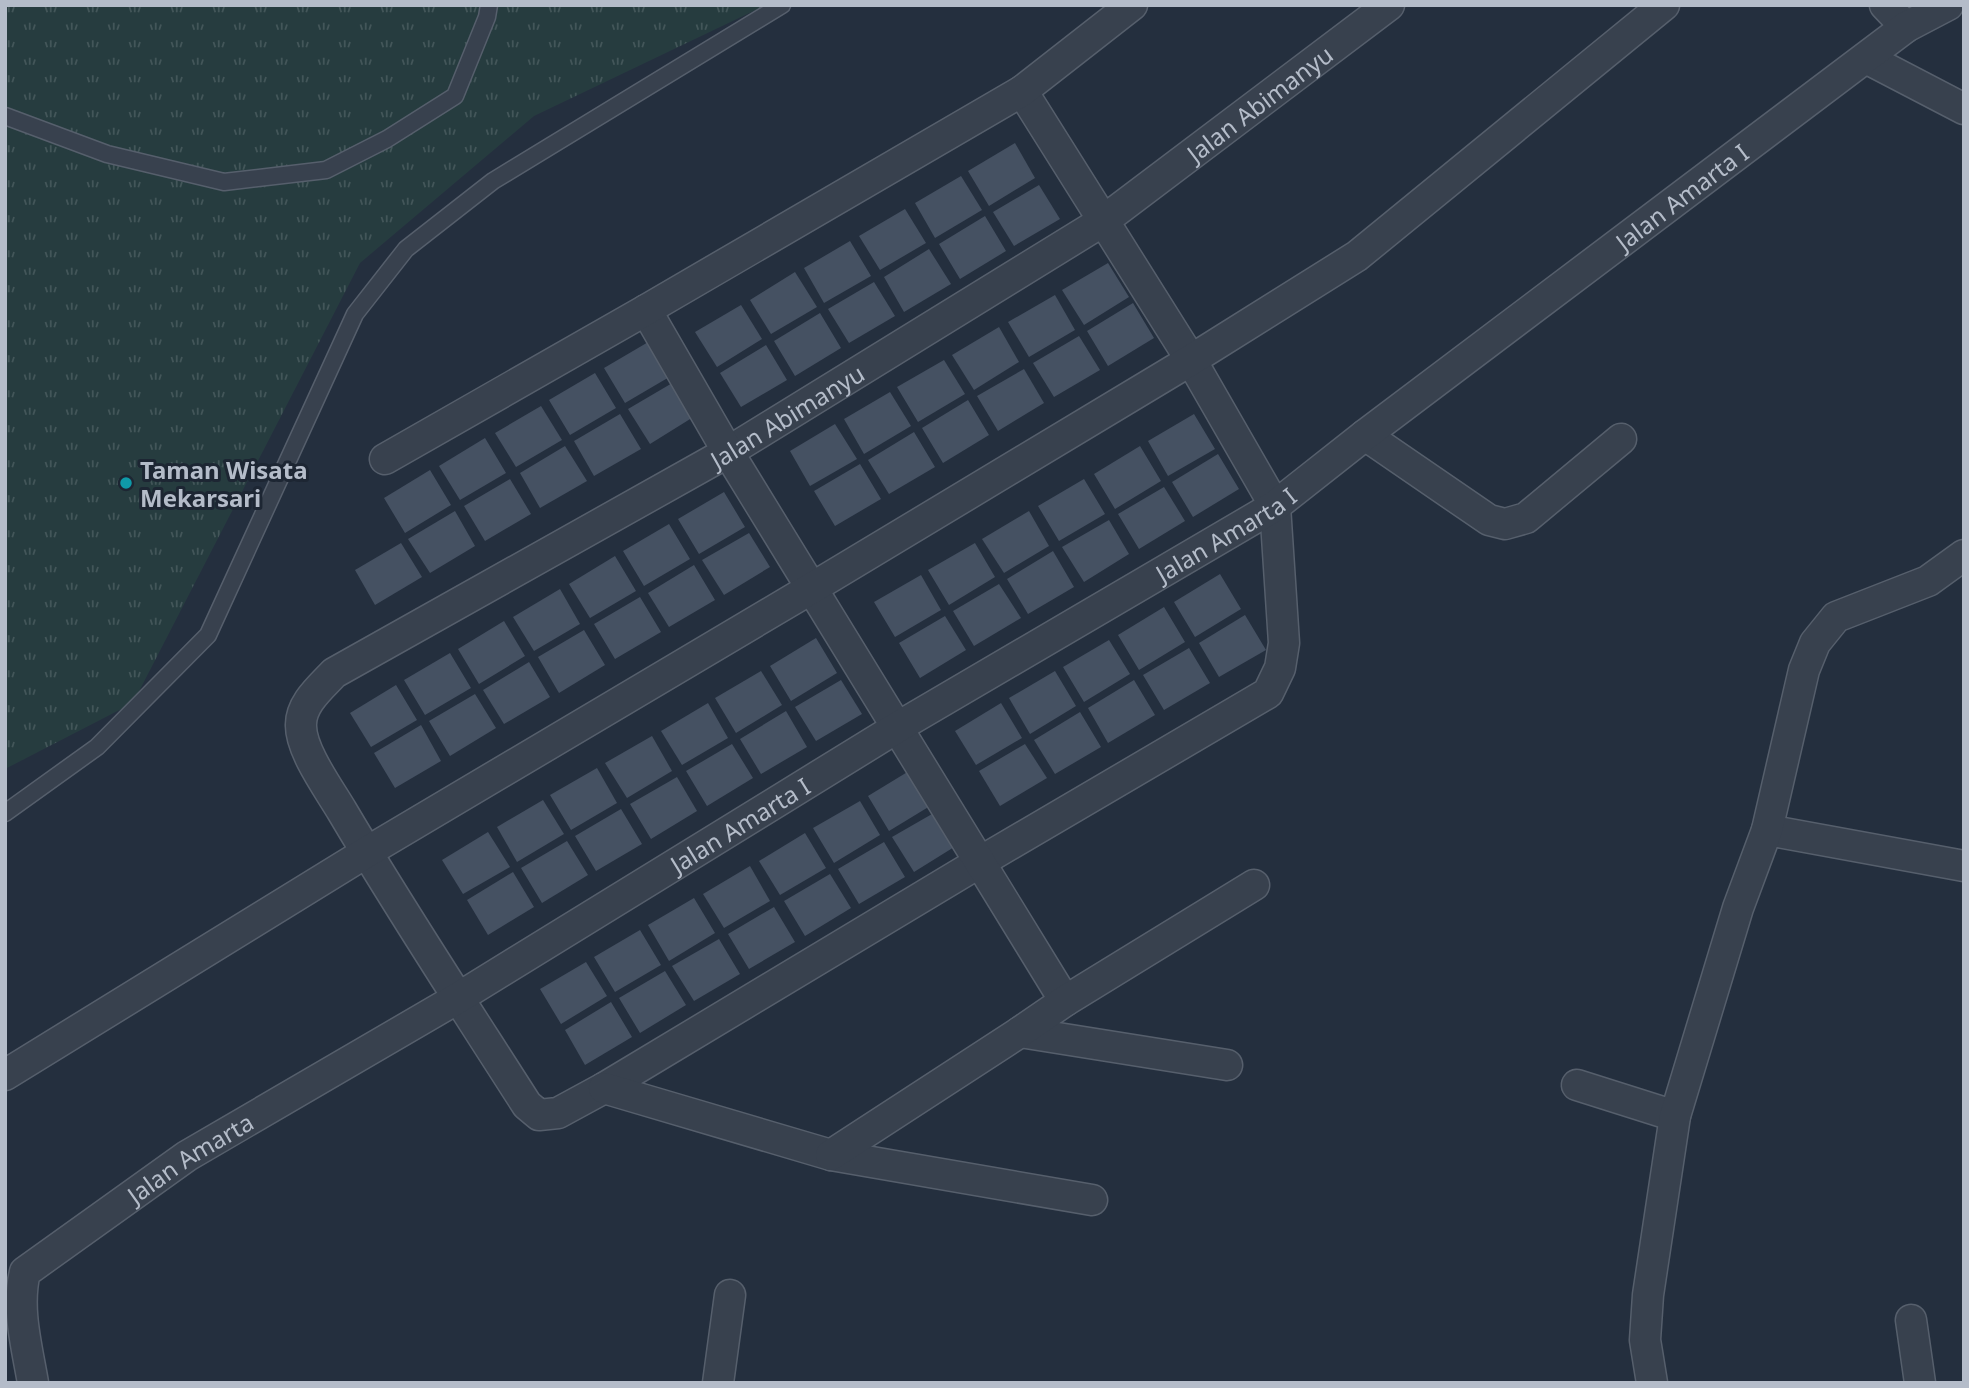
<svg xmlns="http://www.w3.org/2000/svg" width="1969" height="1388" font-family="'Noto Sans',sans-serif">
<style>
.park{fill:url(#park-tufts)}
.building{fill:#455162}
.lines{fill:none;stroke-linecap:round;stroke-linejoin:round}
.lane-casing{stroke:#565f6c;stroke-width:19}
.street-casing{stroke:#565f6c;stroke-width:33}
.lane{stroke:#38414e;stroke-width:16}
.street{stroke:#38414e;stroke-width:30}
.culture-dot{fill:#0f9aa8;stroke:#1d2633;stroke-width:2.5}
.labels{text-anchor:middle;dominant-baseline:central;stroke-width:6;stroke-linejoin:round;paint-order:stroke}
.street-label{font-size:24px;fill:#b4bcc9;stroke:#1d2633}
.poi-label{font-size:24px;font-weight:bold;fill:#b4bcc9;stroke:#1d2633;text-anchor:start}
</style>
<defs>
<pattern id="park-tufts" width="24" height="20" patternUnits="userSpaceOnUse" patternTransform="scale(1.75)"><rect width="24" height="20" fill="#263c3f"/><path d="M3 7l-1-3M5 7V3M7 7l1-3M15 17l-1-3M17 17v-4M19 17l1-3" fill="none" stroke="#435659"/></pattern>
</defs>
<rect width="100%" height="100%" fill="#242f3e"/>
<path class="park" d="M5 5H766L534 116 360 263 133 703 5 769Z"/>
<g class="building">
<path d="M1015 143 1035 178 989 206 968 171Z"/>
<path d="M961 176 982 210 935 238 915 203Z"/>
<path d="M1039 185 1060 219 1014 246 993 212Z"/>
<path d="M905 209 926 243 880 270 859 236Z"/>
<path d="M985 216 1006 251 960 279 939 244Z"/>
<path d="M850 241 871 276 824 303 804 268Z"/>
<path d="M929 249 951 284 904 312 884 277Z"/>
<path d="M1108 263 1129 297 1084 325 1062 290Z"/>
<path d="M795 272 817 307 771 334 750 300Z"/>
<path d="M874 282 895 316 849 343 828 309Z"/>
<path d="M1055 295 1075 330 1029 357 1008 322Z"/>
<path d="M1133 303 1154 338 1108 366 1087 331Z"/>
<path d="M741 305 762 339 717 367 695 332Z"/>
<path d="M820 313 841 348 795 376 774 341Z"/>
<path d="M999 327 1019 362 974 390 952 355Z"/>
<path d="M1079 336 1100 370 1054 397 1033 363Z"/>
<path d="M650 341 671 376 625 403 604 368Z"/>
<path d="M766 345 787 380 741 407 720 373Z"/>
<path d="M944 360 965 394 918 422 897 387Z"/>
<path d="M1024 369 1044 403 998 431 977 396Z"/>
<path d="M595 373 616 408 570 435 549 400Z"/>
<path d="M674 382 695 416 650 444 628 409Z"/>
<path d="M890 392 911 426 864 454 844 419Z"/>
<path d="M968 400 989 435 943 463 922 428Z"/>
<path d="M541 406 562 440 516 467 495 433Z"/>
<path d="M620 414 641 449 594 476 574 441Z"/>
<path d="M1194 414 1215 449 1168 476 1148 441Z"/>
<path d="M835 424 857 459 810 486 790 451Z"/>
<path d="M914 432 935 467 889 494 868 460Z"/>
<path d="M485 438 506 473 460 500 439 466Z"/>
<path d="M565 446 587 481 540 508 520 473Z"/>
<path d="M1140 446 1161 481 1115 509 1094 474Z"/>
<path d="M1218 454 1239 489 1193 517 1172 482Z"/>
<path d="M860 464 881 499 835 526 814 491Z"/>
<path d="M430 470 451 505 405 533 384 498Z"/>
<path d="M510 479 531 514 485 541 464 506Z"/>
<path d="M1084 479 1105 514 1059 541 1038 506Z"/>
<path d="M1164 487 1185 521 1139 549 1118 514Z"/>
<path d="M724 492 745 527 699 554 678 519Z"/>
<path d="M455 511 475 546 430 573 408 539Z"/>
<path d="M1029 511 1049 546 1004 573 982 539Z"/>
<path d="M1109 520 1129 554 1084 582 1062 547Z"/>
<path d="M669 524 690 559 644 586 623 551Z"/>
<path d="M749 533 770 567 724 595 702 560Z"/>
<path d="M401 543 422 577 375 605 355 570Z"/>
<path d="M975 543 995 577 949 605 928 570Z"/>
<path d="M1053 551 1074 587 1028 614 1007 579Z"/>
<path d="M615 556 636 591 590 618 569 584Z"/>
<path d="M694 565 715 600 669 627 648 593Z"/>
<path d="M1220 574 1241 609 1195 637 1174 602Z"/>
<path d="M921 575 941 610 895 637 874 602Z"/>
<path d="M999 584 1021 618 974 646 953 611Z"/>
<path d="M560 589 580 624 534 651 513 617Z"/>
<path d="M640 597 661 632 615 659 594 624Z"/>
<path d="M1164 607 1185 642 1139 670 1118 635Z"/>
<path d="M1245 615 1266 650 1219 677 1199 643Z"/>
<path d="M945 616 966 650 920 678 899 643Z"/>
<path d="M504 621 525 656 479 684 458 649Z"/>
<path d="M584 630 605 665 559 693 538 657Z"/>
<path d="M816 638 837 673 791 701 770 666Z"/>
<path d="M1109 640 1130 674 1084 702 1063 667Z"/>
<path d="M1189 648 1210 683 1164 710 1143 675Z"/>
<path d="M450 653 471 688 425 715 404 680Z"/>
<path d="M529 662 550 697 504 724 483 690Z"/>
<path d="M761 671 782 705 736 733 715 698Z"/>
<path d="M1055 671 1076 706 1030 734 1009 698Z"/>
<path d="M841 680 862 714 816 741 795 707Z"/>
<path d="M1134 680 1155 715 1108 743 1088 708Z"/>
<path d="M396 685 417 720 371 747 350 713Z"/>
<path d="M475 694 496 728 450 756 429 721Z"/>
<path d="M708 703 728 738 682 765 661 731Z"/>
<path d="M1001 703 1022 738 976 765 955 731Z"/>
<path d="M786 711 807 747 761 774 740 739Z"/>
<path d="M1080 712 1101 747 1055 774 1034 740Z"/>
<path d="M421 725 441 761 395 788 374 753Z"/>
<path d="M652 736 672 771 627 798 605 763Z"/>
<path d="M732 744 753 778 707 806 686 771Z"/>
<path d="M1025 744 1047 778 1000 806 979 771Z"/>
<path d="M597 768 617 803 571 830 550 795Z"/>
<path d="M914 768 935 803 889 831 868 796Z"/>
<path d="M677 777 697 811 651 839 630 804Z"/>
<path d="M543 800 564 834 517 862 497 827Z"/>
<path d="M860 801 880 835 834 863 813 828Z"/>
<path d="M621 809 642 844 596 871 575 836Z"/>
<path d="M939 810 959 844 914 872 892 837Z"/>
<path d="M488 832 510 867 463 894 442 860Z"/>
<path d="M805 833 826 868 780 895 759 861Z"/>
<path d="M567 841 588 875 542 903 521 868Z"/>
<path d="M884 842 905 877 859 904 838 869Z"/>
<path d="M750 866 770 901 724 928 703 894Z"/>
<path d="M513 872 534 907 488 935 467 900Z"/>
<path d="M830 874 851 908 805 936 784 901Z"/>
<path d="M694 898 715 933 669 961 648 925Z"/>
<path d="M774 907 795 942 749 969 728 934Z"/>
<path d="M640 930 661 965 615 992 594 957Z"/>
<path d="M719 939 740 974 694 1001 672 966Z"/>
<path d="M586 962 607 996 561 1024 540 989Z"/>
<path d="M665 971 686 1005 640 1033 619 998Z"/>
<path d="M611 1002 632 1037 585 1065 565 1030Z"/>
</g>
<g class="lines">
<defs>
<g id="lane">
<path d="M5 116 107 154 224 182 326 170 387 139 455 96 487 17 489 5"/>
<path d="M5 813 97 747 208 635 355 314 406 249 493 181 782 5"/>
</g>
<g id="street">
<path d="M1885 5 1906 27"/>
<path d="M1866 58 1964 109"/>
<path id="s1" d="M1022 91 1191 360 1275 506 1284 643 1280 668 1268 693 980 862 604 1088 558 1113 539 1115 527 1105C465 1008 401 911 342 811 329 789 301 751 301 726 300 704 321 687 334 673L728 452 1103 221 1389 5"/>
<path d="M646 310 728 452 1065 1001"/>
<path d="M1365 435 1489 520 1505 524 1526 518 1621 439"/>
<path d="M385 459 646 310 1022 91 1132 5"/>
<path d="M1767 830 1964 866"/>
<path d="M1020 1032 1227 1065"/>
<path d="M5 1075 367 852 812 588 1191 360 1357 256 1664 5"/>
<path d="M1577 1085 1675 1116"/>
<path d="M604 1088 831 1155 1092 1200"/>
<path d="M831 1155 1020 1032 1065 1001 1254 885"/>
<path d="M1911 1320 1920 1383"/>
<path id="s2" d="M33 1383C27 1347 16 1308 25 1272L187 1156 458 998 898 727 1275 506 1365 435 1906 27 1948 5"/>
<path d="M718 1383 730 1295"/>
<path d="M1652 1383 1645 1340 1648 1295 1675 1116 1738 908 1767 830 1804 670 1815 643 1836 617 1928 581 1964 555"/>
</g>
</defs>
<use href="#lane" class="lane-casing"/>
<use href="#street" class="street-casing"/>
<use href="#lane" class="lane"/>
<use href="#street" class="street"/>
</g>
<circle class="culture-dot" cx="126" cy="483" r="7"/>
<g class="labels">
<g class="street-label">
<text stroke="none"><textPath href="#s1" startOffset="3131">Jalan Abimanyu</textPath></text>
<text stroke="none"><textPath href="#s2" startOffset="2090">Jalan Amarta I</textPath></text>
<text stroke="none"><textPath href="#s1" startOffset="2564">Jalan Abimanyu</textPath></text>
<text stroke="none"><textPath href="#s2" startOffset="1522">Jalan Amarta I</textPath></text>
<text stroke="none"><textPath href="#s2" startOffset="956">Jalan Amarta I</textPath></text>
<text stroke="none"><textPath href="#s2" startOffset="313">Jalan Amarta</textPath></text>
</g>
<g class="poi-label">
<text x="140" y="469">Taman Wisata<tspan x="140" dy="28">Mekarsari</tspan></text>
</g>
</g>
<rect width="1969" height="1388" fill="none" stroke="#b4bcc9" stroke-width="14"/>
</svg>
